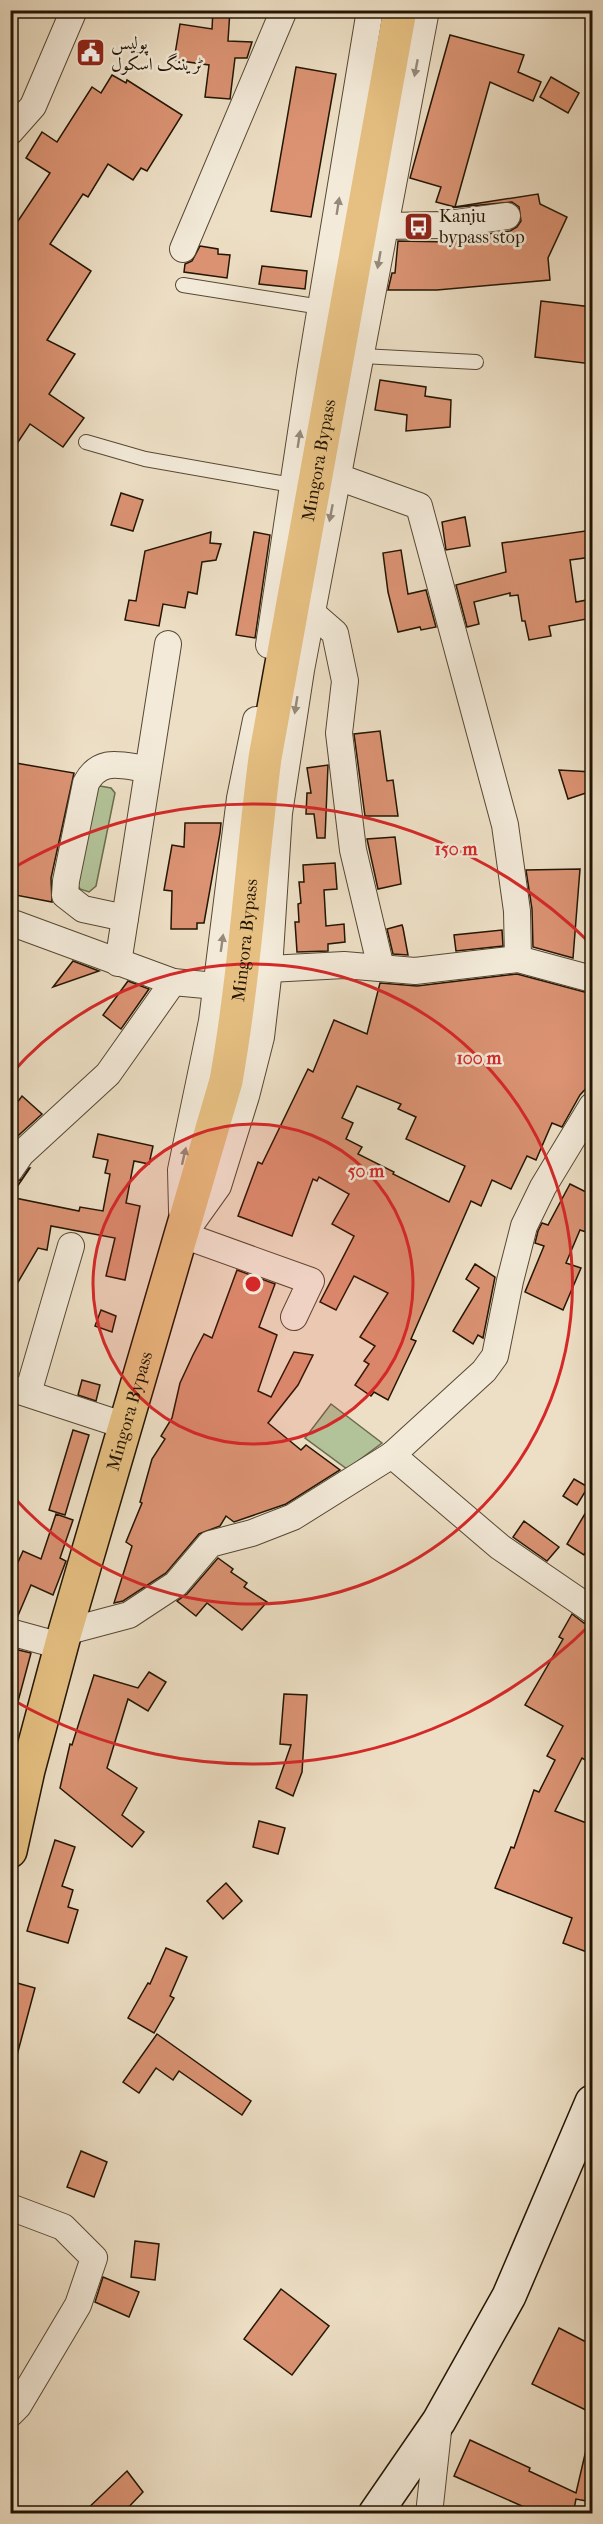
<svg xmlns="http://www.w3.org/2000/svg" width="603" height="2524" font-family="'IM FELL French Canon',Amiri,serif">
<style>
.green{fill:#b3c399;stroke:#6b6c4e;stroke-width:1.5}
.building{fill:#db9373;stroke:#231503;stroke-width:1.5;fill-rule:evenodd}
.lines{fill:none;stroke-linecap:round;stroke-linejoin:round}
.lane-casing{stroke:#564834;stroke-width:16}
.street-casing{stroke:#564834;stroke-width:28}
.secondary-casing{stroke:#231503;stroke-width:36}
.highway-casing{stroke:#231503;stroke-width:36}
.lane{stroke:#f3ead9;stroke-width:14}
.street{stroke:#f3ead9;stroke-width:26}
.secondary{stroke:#f3ead9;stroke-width:33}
.highway{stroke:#e6c082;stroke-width:33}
.oneway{fill:#958a79}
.ring{fill:none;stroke:#d62828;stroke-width:3}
.labels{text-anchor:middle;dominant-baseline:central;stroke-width:5;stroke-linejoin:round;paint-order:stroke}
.poi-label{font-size:18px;fill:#231503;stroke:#f3ead9;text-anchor:start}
.street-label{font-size:18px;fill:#231503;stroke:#f3ead9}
.centre{fill:#d62828;stroke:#f3ead9;stroke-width:3}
.ring-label{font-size:18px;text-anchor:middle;font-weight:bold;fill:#d62828;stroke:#f3ead9;stroke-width:5;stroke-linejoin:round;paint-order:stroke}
</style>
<rect width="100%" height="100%" fill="#eddfc5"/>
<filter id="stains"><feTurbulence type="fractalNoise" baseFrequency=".00333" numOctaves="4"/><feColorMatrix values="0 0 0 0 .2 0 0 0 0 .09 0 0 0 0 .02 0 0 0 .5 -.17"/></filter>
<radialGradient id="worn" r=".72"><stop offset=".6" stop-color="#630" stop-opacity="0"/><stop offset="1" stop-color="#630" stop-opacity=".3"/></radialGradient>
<g class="green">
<path d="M100 786 111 788 115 793 96 886 89 892 80 889 77 884 94 790Z"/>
<path d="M331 1404 382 1443 347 1469 305 1438Z"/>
</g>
<g class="building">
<path d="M213 10H230L228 41 252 42 247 58H235L230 99 205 97 209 65 174 60 180 24 212 29Z"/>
<path d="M450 35 524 55 518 72 541 82 533 101 490 82 455 207 436 202 441 187 410 178Z"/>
<path d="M296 67 336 74 311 217 271 211Z"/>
<path d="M112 75 126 83 127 80 182 115 147 171 141 168 133 180 108 164 88 197 83 194 50 244 91 271 47 340 75 354 49 394 84 418 63 447 30 424 10 454V233L50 173 26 158 42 132 57 142 92 87 101 93Z"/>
<path d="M551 77 579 93 568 113 540 97Z"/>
<path d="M538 194 540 204 567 217 548 258 550 280 437 290H388L392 273H395L398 241 449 242V239L510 231 517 227 521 221 519 207 512 202 448 208Z"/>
<path d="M200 246 218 249V254L230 255 227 278 184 272 185 264 192 261Z"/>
<path d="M262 266 307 271 305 289 259 284Z"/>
<path d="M541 301 592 307V364L535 357Z"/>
<path d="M380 380 426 387 425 396 451 400 450 427 406 431 407 415 375 410Z"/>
<path d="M121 493 143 500 133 531 111 525Z"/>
<path d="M465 517 470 546 446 550 442 522Z"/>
<path d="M592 530V557L570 560 576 602 592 599V618L549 626 551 636 529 640 525 621H522L518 595 510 596V593L474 602 479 624 467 627 456 585 506 572 502 543Z"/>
<path d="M211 532 210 543 221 544 216 560 202 562 197 594 188 592 185 608 163 604 159 626 125 620 129 600 136 601 145 551Z"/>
<path d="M254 532 270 535 255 638 236 635Z"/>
<path d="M401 550 408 594 426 590 436 627 421 630 420 627 398 632 388 592 383 553Z"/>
<path d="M380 731 387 781 393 780 398 816H365L354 734Z"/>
<path d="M10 762 74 773 51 878 52 902 10 894Z"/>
<path d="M328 765 325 838H317L314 814H306L307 793H311L307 768Z"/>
<path d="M559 770 592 772V791L568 799Z"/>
<path d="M185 823H221L220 833 204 923H197V929H171L172 891 164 890 172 845 184 847Z"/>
<path d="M395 837 401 884 378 889 367 839Z"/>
<path d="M335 863 337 889 324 890 326 926 344 924 345 942 328 944V951L297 952 295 922H299L298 904 301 903 299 882H304L303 865Z"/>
<path d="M580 869 573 958 533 947 532 909 526 870Z"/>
<path d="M402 925 403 928 408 955 393 954 387 929Z"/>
<path d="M502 930 503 946 456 951 454 935Z"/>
<path d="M73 961 99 971 53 987Z"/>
<path d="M517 974 592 994V1082L580 1095 562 1127 552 1123 536 1160 527 1156 511 1189 492 1180 481 1206 471 1201 411 1339 416 1341 388 1400 374 1392 371 1396 355 1385 369 1364 364 1361 375 1346 360 1337 388 1293 354 1276 336 1310 320 1302 354 1236 332 1224 349 1194 319 1177 317 1181 313 1179 292 1236 238 1216 258 1162 262 1164 308 1069 313 1072 334 1020 367 1034 380 983 417 986ZM357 1086 401 1104 398 1109 416 1117 406 1139 465 1166 449 1202 393 1174 394 1172 358 1154 362 1147 346 1139 353 1123 342 1118Z"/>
<path d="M128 981 149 989 121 1029 103 1015Z"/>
<path d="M22 1096 42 1114 10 1143V1112Z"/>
<path d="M98 1134 153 1146 149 1164 134 1161 126 1203 140 1206 125 1280 106 1276 115 1238 51 1226 47 1250 38 1248 10 1296V1197L79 1211 80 1207 103 1211 110 1174 105 1173 108 1160 93 1157Z"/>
<path d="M29 1168H30L10 1197V1185L22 1179Z"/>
<path d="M570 1184 592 1195V1234L580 1230 566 1263 581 1268 563 1310 525 1292 544 1246 535 1243 538 1231 542 1223 548 1225Z"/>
<path d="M475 1264 495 1277 483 1338 478 1335 473 1344 453 1331 479 1288 466 1279Z"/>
<path d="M237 1270 275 1284 259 1327 277 1335 258 1391 271 1397 294 1352 313 1355 298 1385 268 1423 301 1450 306 1445 340 1470 286 1504 234 1522 226 1516 220 1526 199 1534 166 1573 123 1601 114 1603 132 1546 126 1542 142 1503 140 1502 152 1459 165 1439 161 1436 172 1418 180 1383 193 1355 204 1334 212 1338Z"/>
<path d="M101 1310 116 1316 112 1332 95 1326Z"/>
<path d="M82 1380 100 1385 96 1401 78 1395Z"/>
<path d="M73 1430 89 1435 65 1515 49 1510Z"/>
<path d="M574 1479 588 1487 577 1505 563 1496Z"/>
<path d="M592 1502V1540L584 1555 567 1544Z"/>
<path d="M56 1514 73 1520 60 1558 66 1561 53 1595 31 1585 17 1618 10 1617V1580L23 1551 41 1559Z"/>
<path d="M524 1521 559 1547 547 1561 513 1537Z"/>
<path d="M218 1558 233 1569 231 1572 247 1583 244 1587 267 1602 242 1630 207 1603 196 1616 177 1601 187 1594Z"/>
<path d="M572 1614 584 1623 592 1625V1764L582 1758 555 1811 592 1825V1954L563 1943 572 1918 495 1888 511 1847 514 1848 534 1790 539 1792 555 1760 547 1756 563 1726 525 1705 563 1639 559 1637Z"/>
<path d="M10 1648 31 1653 16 1709H10Z"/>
<path d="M149 1672 166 1682 148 1711 128 1699 107 1768 137 1788 122 1815 144 1832 132 1847 60 1788 70 1744 72 1745 94 1675 138 1688Z"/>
<path d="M284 1694 307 1695 302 1772 293 1796 276 1788 291 1745 280 1744Z"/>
<path d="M259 1821 285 1828 278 1854 253 1847Z"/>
<path d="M55 1840 75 1847 62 1886 73 1890 68 1907 78 1910 68 1943 27 1931Z"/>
<path d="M226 1883 242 1901 223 1919 207 1901Z"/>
<path d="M166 1948 187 1957 170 1996 174 1998 154 2033 128 2018 148 1983 150 1984Z"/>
<path d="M10 1981 35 1988 16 2059 10 2058Z"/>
<path d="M157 2034 251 2101 242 2115 179 2071 173 2080 156 2068 139 2093 123 2082Z"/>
<path d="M81 2151 107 2162 94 2197 67 2187Z"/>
<path d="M135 2241 159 2244 155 2280 131 2277Z"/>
<path d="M103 2277 139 2292 129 2317 95 2302Z"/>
<path d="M281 2289 329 2326 292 2375 244 2339Z"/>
<path d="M559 2328 592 2345V2413L532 2384Z"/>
<path d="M470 2440 530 2468 529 2471 576 2493 586 2450H592V2502L576 2499 573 2514H540L454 2476Z"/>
<path d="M127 2471 143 2492 122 2514H82Z"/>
</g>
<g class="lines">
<defs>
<g id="lane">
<path d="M183 285 321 307"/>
<path d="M362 356 476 362"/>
<path d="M86 442 145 459 292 485"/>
</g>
<g id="street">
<path d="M10 132 33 106 74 10"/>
<path d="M385 226 441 225 507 216"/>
<path d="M183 249 284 10"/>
<path d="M338 477 419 506 505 825 517 911 518 959"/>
<path d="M312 613 335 633 345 681 339 733 353 850 381 968"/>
<path d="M269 645 310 373 370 10"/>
<path d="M125 918 83 909 65 895 66 881 86 783C101 756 122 766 148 769"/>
<path d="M10 922 173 982 216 986"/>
<path d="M118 963 168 644"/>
<path d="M269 969 344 965 415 971 518 959 592 979"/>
<path d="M10 1170 21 1154 108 1074 173 982"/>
<path d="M182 1211 181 1170 212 1021 240 798 256 720"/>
<path d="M188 1228 218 1186 246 1096 261 1037 269 969 279 813 301 670 426 10"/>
<path d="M183 1235 311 1281 294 1317"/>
<path d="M10 1388 126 1426"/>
<path d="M28 1393 71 1246"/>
<path d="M392 1455 500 1547 592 1610"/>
<path d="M10 1632 61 1646"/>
<path d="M65 1632 129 1615 176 1584 210 1544 252 1533 293 1517 392 1455 484 1371 495 1356 510 1281 524 1226 543 1187 592 1106"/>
<path d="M10 2207 63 2227 94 2258 78 2305 18 2406 10 2414"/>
<path d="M429 2514 439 2422"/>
</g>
<path id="secondary" d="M375 2514 439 2421 509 2296 592 2102"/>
<g id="highway">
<path id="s1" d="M10 1851 28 1770 65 1632 226 1081C245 974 251 866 265 758L400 10"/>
</g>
</defs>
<use href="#lane" class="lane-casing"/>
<use href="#street" class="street-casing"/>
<use href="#secondary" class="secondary-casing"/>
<use href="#highway" class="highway-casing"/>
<use href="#lane" class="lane"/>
<use href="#street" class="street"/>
<use href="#secondary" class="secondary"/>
<use href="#highway" class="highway"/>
</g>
<defs><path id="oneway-solid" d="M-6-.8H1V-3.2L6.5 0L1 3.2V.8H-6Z" transform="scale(1.5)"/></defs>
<g class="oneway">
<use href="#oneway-solid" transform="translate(416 68) rotate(101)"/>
<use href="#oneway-solid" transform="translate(338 206) rotate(-81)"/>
<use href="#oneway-solid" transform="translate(379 260) rotate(100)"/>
<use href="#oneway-solid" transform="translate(299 439) rotate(-81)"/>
<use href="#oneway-solid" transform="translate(331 513) rotate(101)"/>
<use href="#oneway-solid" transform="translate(296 705) rotate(99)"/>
<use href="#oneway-solid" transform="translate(222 943) rotate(-82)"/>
<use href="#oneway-solid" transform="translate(184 1156) rotate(-77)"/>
</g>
<circle cx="253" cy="1284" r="160" fill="#d62828" fill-opacity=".12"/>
<g class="ring">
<circle cx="253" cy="1284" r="160"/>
<path d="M11 1074A320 320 0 1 1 11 1494"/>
<path d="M592 1623A480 480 0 0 1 13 1700M13 868A480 480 0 0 1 592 945"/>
</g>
<defs>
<symbol id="civic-square" viewBox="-11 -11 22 22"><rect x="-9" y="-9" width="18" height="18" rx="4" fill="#8f2418" stroke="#f3ead9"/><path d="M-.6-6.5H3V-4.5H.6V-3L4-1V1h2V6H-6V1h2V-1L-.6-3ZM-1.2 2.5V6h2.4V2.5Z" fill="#fff"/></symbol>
<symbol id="bus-square" viewBox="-11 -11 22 22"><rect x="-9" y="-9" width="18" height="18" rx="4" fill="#8f2418" stroke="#f3ead9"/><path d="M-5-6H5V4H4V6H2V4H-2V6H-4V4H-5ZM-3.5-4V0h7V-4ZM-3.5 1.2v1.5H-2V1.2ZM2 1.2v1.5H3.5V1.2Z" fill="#fff"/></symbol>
</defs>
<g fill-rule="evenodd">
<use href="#civic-square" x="74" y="36" width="33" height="33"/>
<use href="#bus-square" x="402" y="210" width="33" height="33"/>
</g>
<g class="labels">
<g class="poi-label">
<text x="111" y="43">پولیس<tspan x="111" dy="21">ٹریننگ اسکول</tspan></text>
<text x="439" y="216">Kanju<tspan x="439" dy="21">bypass stop</tspan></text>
</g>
<g class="street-label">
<text stroke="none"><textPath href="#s1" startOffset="1428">Mingora Bypass</textPath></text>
<text stroke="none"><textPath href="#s1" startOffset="942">Mingora Bypass</textPath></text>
<text stroke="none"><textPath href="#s1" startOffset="456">Mingora Bypass</textPath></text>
</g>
</g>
<circle cx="253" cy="1284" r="9" class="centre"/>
<g class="ring-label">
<text x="456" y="855">150 m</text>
<text x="479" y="1064">100 m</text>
<text x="366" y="1177">50 m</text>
</g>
<rect width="603" height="2524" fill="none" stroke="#eddfc5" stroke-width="36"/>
<rect x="12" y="12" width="579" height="2500" fill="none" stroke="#231503" stroke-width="3"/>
<rect x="18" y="18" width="567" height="2488" fill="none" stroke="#231503" stroke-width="1.5"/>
<rect width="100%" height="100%" filter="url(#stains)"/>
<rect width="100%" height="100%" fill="url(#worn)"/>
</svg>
